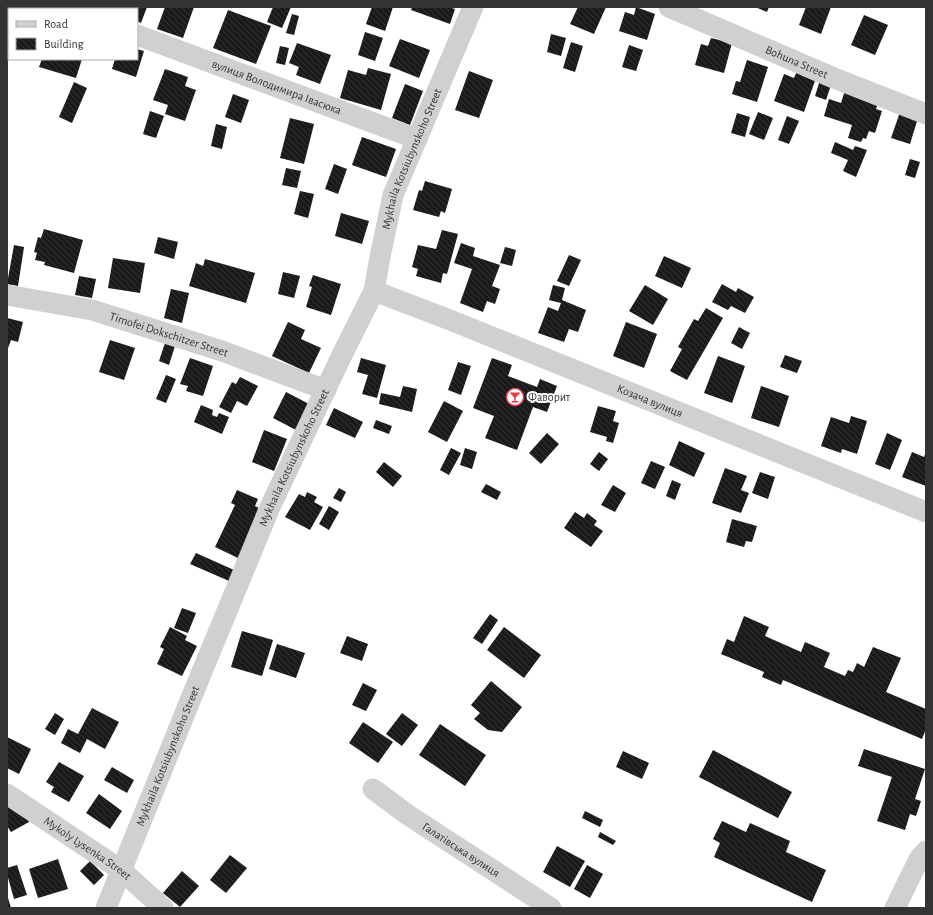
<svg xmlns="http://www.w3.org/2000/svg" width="933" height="915" font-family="'Alegreya Sans',sans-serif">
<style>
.building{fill:url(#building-back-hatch)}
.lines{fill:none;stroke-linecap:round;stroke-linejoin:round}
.street{stroke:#d0d0d0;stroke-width:21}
.labels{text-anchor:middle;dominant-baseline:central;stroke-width:4;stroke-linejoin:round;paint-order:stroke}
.street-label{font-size:12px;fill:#333;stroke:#fff}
.poi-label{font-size:12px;fill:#333;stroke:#fff;text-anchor:start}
</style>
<defs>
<pattern id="building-back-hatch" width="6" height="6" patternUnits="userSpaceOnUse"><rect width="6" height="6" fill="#1a1a1a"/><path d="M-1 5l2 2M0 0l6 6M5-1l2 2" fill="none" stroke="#333"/></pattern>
</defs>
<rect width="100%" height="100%" fill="#fff"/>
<g class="building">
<path d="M136 7H147L141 23 137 21V9H136Z"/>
<path d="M165 7H194L183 38 157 29Z"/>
<path d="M273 7H291L282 28 267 22Z"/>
<path d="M372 7H393L385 31 366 24Z"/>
<path d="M412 7H449L455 9 450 24 411 10Z"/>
<path d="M578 7H606L594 34 570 24Z"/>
<path d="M636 7 655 14 647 40 619 31 625 12 634 15Z"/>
<path d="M755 7H769L767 12Z"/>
<path d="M806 7H831L821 34 799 25Z"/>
<path d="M228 10 271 26 256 64 213 48Z"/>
<path d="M292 14 299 16 294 35 286 33Z"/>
<path d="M864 15 888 25 875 55 851 45Z"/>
<path d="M7 18H9V50L7 49Z"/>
<path d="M365 32 383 38 375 61 358 55Z"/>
<path d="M551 34 566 38 561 56 547 52Z"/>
<path d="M711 38 732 43 724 73 695 65 701 44 708 46Z"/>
<path d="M400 39 430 50 419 78 389 66Z"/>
<path d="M571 42 583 46 575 72 563 68Z"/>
<path d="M297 43 331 55 320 84 296 75 299 67 289 63Z"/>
<path d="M629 45 643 50 636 71 622 67Z"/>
<path d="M280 46 289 48 285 65 276 63Z"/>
<path d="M137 49 144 51 136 77 112 69 115 59H137Z"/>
<path d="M42 59H82L76 78 39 67Z"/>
<path d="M747 60 768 67 757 102 732 94 736 81 740 82Z"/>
<path d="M368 68 391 74 381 110 340 98 348 70 366 75Z"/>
<path d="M165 69 188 77 185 86 196 90 185 121 165 114 168 105 153 100Z"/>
<path d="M469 71 493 80 479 118 455 110Z"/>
<path d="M797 71 816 78 804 112 774 101 784 74 794 78Z"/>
<path d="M820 80 831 85 826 100 815 96Z"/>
<path d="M74 82 87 88 72 123 59 117Z"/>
<path d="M405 84 423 91 410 125 392 118Z"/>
<path d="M845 90 879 101 876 109 882 111 875 133 869 131 866 139 863 138 861 142 848 138 852 125 824 116 829 99 841 103Z"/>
<path d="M233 94 249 100 241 123 225 117Z"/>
<path d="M150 111 164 116 156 138 143 134Z"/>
<path d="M758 112 773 118 764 140 749 134Z"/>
<path d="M900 112 918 118 910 144 891 138Z"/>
<path d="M737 113 750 117 745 137 731 133Z"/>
<path d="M787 116 799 121 789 144 778 140Z"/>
<path d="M290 118 314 124 304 164 280 158Z"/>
<path d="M216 124 227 127 222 149 211 146Z"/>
<path d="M362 137 396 149 386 177 352 165Z"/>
<path d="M835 142 853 150 855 146 867 150 856 177 843 171 848 160 831 153Z"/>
<path d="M910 159 920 162 915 178 905 175Z"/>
<path d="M334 164 347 169 338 194 325 189Z"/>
<path d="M286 168 301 171 297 188 282 185Z"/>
<path d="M425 181 452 189 445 213 441 211 439 217 413 210 419 190 422 191Z"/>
<path d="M300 191 314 194 308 218 294 214Z"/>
<path d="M341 213 369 221 362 244 335 236Z"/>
<path d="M44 229 83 240 74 273 44 265 45 262 35 260 37 253 34 252 38 237 41 238Z"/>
<path d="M442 230 458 234 447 274 443 273 441 283 416 276 418 269 412 267 418 245 436 249Z"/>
<path d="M158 237 178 242 174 259 154 253Z"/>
<path d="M461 243 475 248 473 256 500 265 492 286 500 289 495 304 487 301 483 312 460 303 472 269 454 263Z"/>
<path d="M14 245 24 247 18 286 7 284Z"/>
<path d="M505 247 516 250 512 266 500 263Z"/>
<path d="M569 255 581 260 569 286 557 281Z"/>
<path d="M664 256 691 268 682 288 655 276Z"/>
<path d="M113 258 145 263 140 293 108 288Z"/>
<path d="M205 259 255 273 246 303 189 286 196 263 203 266Z"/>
<path d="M283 272 300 276 294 298 278 294Z"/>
<path d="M313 275 341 284 331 315 306 307 312 287 309 286Z"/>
<path d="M79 276 96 279 92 298 75 295Z"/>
<path d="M722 284 736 292 738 288 754 297 745 313 731 306 728 310 712 302Z"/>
<path d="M553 285 565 288 562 300 586 310 578 332 569 329 564 342 538 333 548 307 558 311 561 303 549 300Z"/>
<path d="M645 285 668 299 653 325 629 311Z"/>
<path d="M171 289 189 293 182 323 164 318Z"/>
<path d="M706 308 723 318 687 380 670 371 682 349 678 347 694 319 698 321Z"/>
<path d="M7 318 23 322 18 342 11 340 7 351Z"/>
<path d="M288 322 305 330 301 339 321 348 309 373 272 356Z"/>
<path d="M626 322 657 334 644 368 613 356Z"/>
<path d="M739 327 750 333 742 349 731 343Z"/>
<path d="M110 340 135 348 124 380 99 372Z"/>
<path d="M165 343 175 346 169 365 159 361Z"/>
<path d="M785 355 802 361 797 373 780 367Z"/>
<path d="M718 356 745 366 732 403 704 393Z"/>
<path d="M190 358 213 366 203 396 186 391 188 386 180 384Z"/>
<path d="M361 358 386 365 377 398 362 394 368 375 357 372Z"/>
<path d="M492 358 512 365 508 376 537 387 540 379 557 386 547 412 533 407 517 450 485 438 494 416 473 408Z"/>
<path d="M458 362 471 366 461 395 448 390Z"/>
<path d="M166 375 176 379 166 403 156 399Z"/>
<path d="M240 377 258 386 247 406 237 401 231 413 219 407 232 382 236 384Z"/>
<path d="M403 386 417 389 412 412 379 404 381 393 400 397Z"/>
<path d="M761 386 789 396 779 427 751 418Z"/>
<path d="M286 392 309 404 296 430 273 418Z"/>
<path d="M444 401 463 411 447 442 428 432Z"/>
<path d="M201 405 213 410 212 415 217 417 219 413 229 417 222 434 194 422Z"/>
<path d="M598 406 616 411 613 421 619 423 613 443 606 441 607 437 590 432Z"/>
<path d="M334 408 363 422 355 438 326 425Z"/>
<path d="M851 416 867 421 857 454 842 449 841 453 821 446 831 417 849 423Z"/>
<path d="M376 420 392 426 389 434 373 428Z"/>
<path d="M264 430 287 439 274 471 252 462Z"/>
<path d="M547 433 559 444 541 464 529 453Z"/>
<path d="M887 433 902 440 890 470 875 464Z"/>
<path d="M679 441 705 453 694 477 669 465Z"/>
<path d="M451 448 461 453 449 475 440 470Z"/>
<path d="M465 448 477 452 472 469 460 465Z"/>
<path d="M926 451V486L902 477 912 452 924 457Z"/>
<path d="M599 452 608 459 599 471 590 464Z"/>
<path d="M651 461 665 467 655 489 641 483Z"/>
<path d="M384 462 402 476 393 487 376 472Z"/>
<path d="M725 468 747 476 741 490 749 493 741 513 712 503Z"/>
<path d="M760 472 775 477 768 499 752 493Z"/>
<path d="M672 480 681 484 675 500 666 496Z"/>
<path d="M486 484 501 492 497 500 481 492Z"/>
<path d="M613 485 626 493 615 512 601 505Z"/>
<path d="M339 488 346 492 341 502 333 498Z"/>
<path d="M237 490 258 499 255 506 261 509 238 558 215 547 235 505 231 503Z"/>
<path d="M307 492 317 497 314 502 323 507 310 530 285 517 299 494 305 497Z"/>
<path d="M329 506 339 512 329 530 319 524Z"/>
<path d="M575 512 584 518 587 513 597 521 594 525 603 531 591 547 564 528Z"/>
<path d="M732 519 757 526 752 542 746 541 744 547 726 542Z"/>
<path d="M196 553 234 570 229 581 190 564Z"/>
<path d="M182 608 196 613 188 633 174 628Z"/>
<path d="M490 614 498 620 482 644 473 638Z"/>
<path d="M744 616 769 627 765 636 801 652 805 642 830 653 824 667 845 676 848 670 853 672 857 663 864 667 873 647 901 658 886 692 926 709V729L922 739 783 680 781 685 762 677 764 672 721 654 727 639 734 642Z"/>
<path d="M170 627 187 636 185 640 197 646 182 676 157 664 164 649 160 647Z"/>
<path d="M504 627 541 655 524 678 487 650Z"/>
<path d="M242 631 273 640 262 676 231 667Z"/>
<path d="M347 636 368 644 362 661 340 653Z"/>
<path d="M277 644 305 653 296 678 269 669Z"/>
<path d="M491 681 522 707 502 732 488 730 474 719 480 713 471 705Z"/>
<path d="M363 683 377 690 366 711 352 705Z"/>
<path d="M92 708 119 722 105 749 87 739 80 753 61 743 68 729 78 734Z"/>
<path d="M55 713 64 719 55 735 45 729Z"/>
<path d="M402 713 418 725 402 746 386 734Z"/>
<path d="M363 722 393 742 378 763 349 743Z"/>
<path d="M440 724 486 755 465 786 419 755Z"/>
<path d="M7 737 31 749 19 774 7 768Z"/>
<path d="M864 749 925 769 915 799 921 801 916 816 910 814 905 830 877 821 892 777 858 766Z"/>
<path d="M713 750 792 792 778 818 699 777Z"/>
<path d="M623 751 649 763 642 779 616 767Z"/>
<path d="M59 762 84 776 69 802 51 792 54 787 46 782Z"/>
<path d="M112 767 134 780 127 793 104 780Z"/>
<path d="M99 794 122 811 110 829 86 813Z"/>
<path d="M7 802 21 807 29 822 11 832 7 826Z"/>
<path d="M585 811 603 820 600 827 582 818Z"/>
<path d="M722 821 746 832 750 823 790 841 786 852 826 870 812 902 714 857 720 843 713 839Z"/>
<path d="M600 832 616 841 613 845 598 837Z"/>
<path d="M557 846 585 861 570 887 543 872Z"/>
<path d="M230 855 247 868 226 893 210 880Z"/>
<path d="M58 859 68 889 38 898 29 869Z"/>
<path d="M90 861 104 875 94 885 80 871Z"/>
<path d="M17 865 27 895 14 899 7 874V868Z"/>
<path d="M587 865 603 874 590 898 574 889Z"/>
<path d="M182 871 199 886 180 907 163 893Z"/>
<path d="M7 898H8L11 908H7Z"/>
</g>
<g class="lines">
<g class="street">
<path d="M62 7 67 9"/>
<path id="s1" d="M669 7 834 78 926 114"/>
<path id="s2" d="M137 35 417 139"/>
<path id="s3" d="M374 291 445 318 926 512"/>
<path id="s4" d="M7 295 92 310 222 351 326 390"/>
<path id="s5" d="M373 789 408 815 551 908"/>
<path id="s6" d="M7 794 121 870 163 908"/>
<path id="s7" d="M106 908 194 691 270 507 341 357 374 291 380 257 393 195 473 7"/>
<path d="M895 908 919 859 926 851"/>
</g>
</g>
<defs>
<symbol id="bar-ring" viewBox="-11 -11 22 22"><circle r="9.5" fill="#fff" stroke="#e63946" stroke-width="1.5"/><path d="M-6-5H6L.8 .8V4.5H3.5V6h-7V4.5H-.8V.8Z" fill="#e63946"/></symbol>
</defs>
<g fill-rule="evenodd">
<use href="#bar-ring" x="505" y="387" width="20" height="20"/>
</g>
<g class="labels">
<g class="street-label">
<text stroke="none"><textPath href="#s1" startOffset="139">Bohuna Street</textPath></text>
<text stroke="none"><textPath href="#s2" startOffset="149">вулиця Володимира Івасюка</textPath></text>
<text stroke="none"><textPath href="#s7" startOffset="811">Mykhaila Kotsiubynskoho Street</textPath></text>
<text stroke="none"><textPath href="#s4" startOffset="167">Timofei Dokschitzer Street</textPath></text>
<text stroke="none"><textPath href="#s3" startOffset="297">Козача вулиця</textPath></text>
<text stroke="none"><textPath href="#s7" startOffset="488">Mykhaila Kotsiubynskoho Street</textPath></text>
<text stroke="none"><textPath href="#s7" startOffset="164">Mykhaila Kotsiubynskoho Street</textPath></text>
<text stroke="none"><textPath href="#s6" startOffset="97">Mykoly Lysenka Street</textPath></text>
<text stroke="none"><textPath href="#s5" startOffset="107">Галатівська вулиця</textPath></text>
</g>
<g class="poi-label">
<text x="528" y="397">Фаворит</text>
</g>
</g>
<rect width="933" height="915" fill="none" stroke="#333333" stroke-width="16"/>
<rect x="8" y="8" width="130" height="52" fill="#ffffff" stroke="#adadad"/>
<rect x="16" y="21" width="20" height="6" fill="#d0d0d0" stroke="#adadad"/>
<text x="44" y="28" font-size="12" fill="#333333">Road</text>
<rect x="16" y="38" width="20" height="12" fill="url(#building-back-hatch)" stroke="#adadad"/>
<text x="44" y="48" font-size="12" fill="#333333">Building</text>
</svg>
